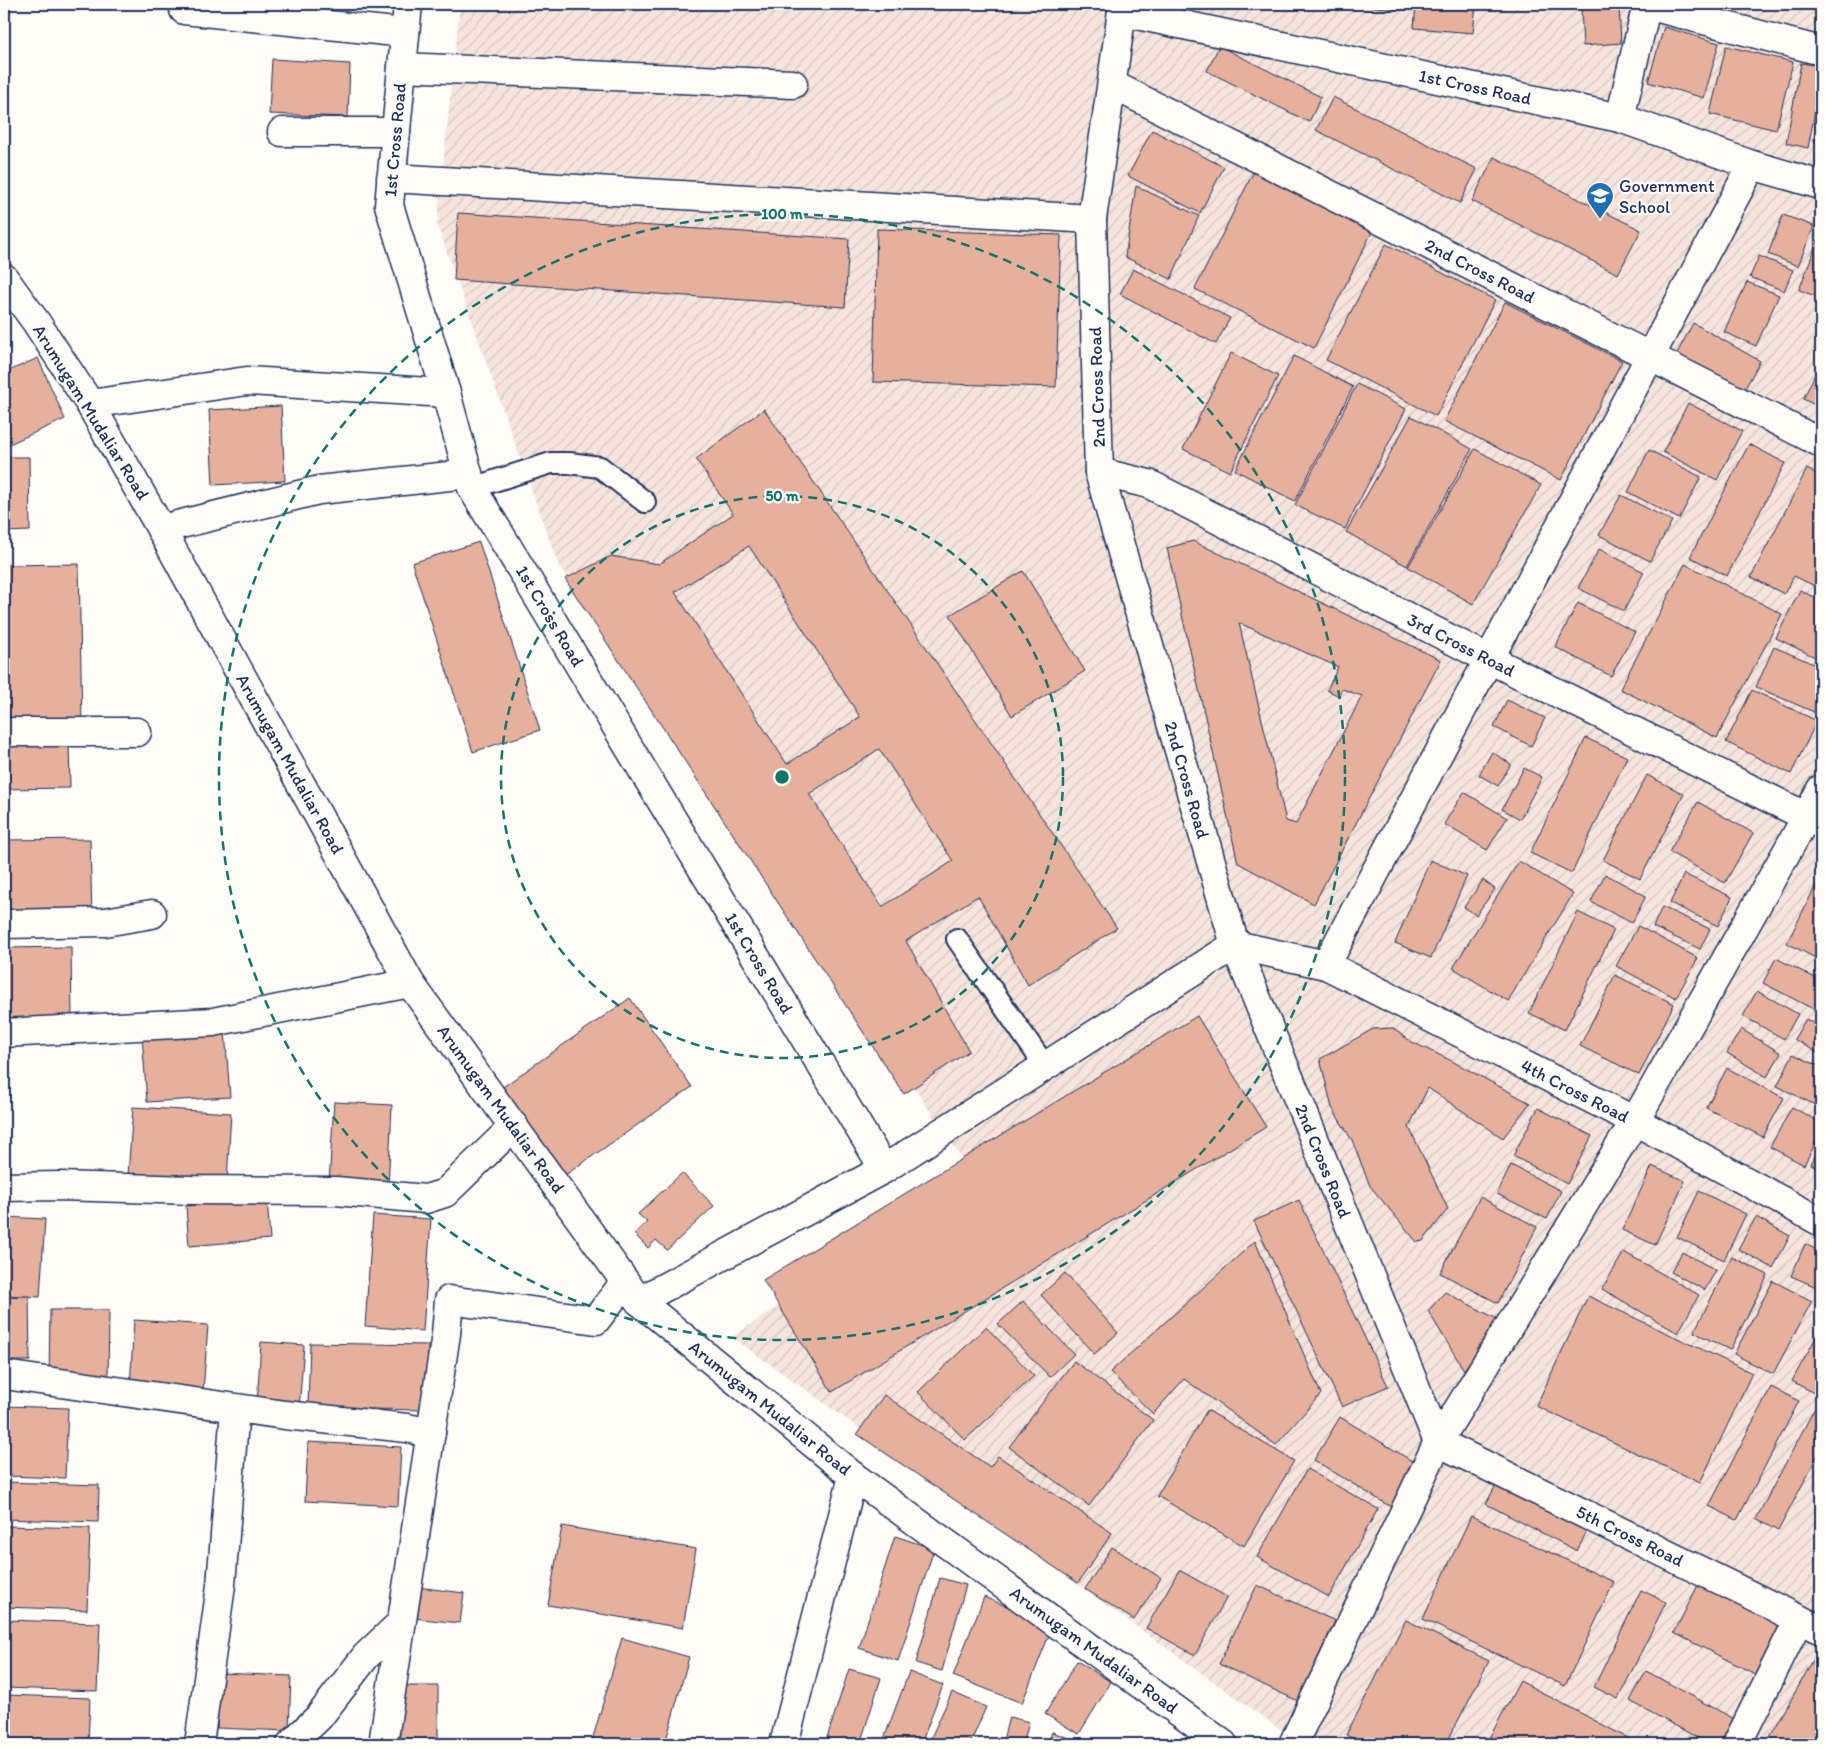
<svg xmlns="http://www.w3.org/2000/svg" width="1825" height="1748" font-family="Itim,sans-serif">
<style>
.industrial{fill:url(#industrial-furrows)}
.building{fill:#e7b09c;stroke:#1b2f5e;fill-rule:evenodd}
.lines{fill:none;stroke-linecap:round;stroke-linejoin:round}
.lane-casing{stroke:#1b2f5e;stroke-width:24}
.street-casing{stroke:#1b2f5e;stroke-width:31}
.secondary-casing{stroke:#1b2f5e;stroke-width:31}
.lane{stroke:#fdfcf7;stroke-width:20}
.street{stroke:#fdfcf7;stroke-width:28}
.secondary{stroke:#fdfcf7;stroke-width:28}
.ring{fill:none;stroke:#0f766e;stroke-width:2.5;stroke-dasharray:9 6}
.labels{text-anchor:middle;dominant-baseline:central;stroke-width:4.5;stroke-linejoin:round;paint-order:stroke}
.street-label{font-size:18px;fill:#1b2f5e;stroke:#fdfcf7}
.poi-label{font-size:18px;fill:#1b2f5e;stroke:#fdfcf7;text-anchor:start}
.centre{fill:#0f766e;stroke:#fdfcf7;stroke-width:2.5}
.ring-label{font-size:15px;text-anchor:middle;font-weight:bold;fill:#0f766e;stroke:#fdfcf7;stroke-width:4.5;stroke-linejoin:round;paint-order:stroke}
</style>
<defs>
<pattern id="industrial-furrows" width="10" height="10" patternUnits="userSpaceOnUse" patternTransform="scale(1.25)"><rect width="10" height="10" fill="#f6e5dc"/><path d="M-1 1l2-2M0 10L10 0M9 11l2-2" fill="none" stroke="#d2c5bf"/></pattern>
</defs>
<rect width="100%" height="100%" fill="#fdfcf7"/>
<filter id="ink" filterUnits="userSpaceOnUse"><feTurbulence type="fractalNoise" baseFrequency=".02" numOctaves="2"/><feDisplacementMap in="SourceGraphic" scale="10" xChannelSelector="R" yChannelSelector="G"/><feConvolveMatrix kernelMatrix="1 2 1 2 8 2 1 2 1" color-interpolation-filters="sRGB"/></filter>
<g filter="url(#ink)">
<path class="industrial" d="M460 4H1821V1744H1305L1277 1727 732 1337 974 1176 558 564 437 224Z"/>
<g class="building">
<path d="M1342 4H1410L1409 10Z"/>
<path d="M1416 4H1476L1473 33 1414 28Z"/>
<path d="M1619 6 1621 43 1583 46 1581 8Z"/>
<path d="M1664 27 1719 43 1704 98 1648 82Z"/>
<path d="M1219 46 1321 97 1309 122 1207 71Z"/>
<path d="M1726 46 1793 62 1776 130 1710 114Z"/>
<path d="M272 59 350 64 348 117 269 114Z"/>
<path d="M1801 63 1821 66V80L1808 148 1786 143Z"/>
<path d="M1821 88V106L1818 105Z"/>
<path d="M1333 97 1477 169 1460 203 1316 130Z"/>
<path d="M1817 115H1821V143L1814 142Z"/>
<path d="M1152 130 1224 167 1200 213 1128 176Z"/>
<path d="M1494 157 1641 230 1618 274 1472 201Z"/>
<path d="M1254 171 1373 230 1314 348 1195 289Z"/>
<path d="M1136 186 1199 216 1171 279 1125 257Z"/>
<path d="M458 213 849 239 845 307 454 280Z"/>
<path d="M1783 215 1814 226 1798 266 1768 254Z"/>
<path d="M877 229 1061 235 1056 387 873 382Z"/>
<path d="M1821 232V298L1799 290Z"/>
<path d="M1386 244 1495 300 1436 416 1326 360Z"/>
<path d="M1759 256 1793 270 1784 291 1750 277Z"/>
<path d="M1133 269 1230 318 1216 344 1120 294Z"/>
<path d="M1747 282 1779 295 1756 346 1724 332Z"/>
<path d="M1505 302 1622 361 1561 480 1444 421Z"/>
<path d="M1693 323 1760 361 1741 396 1674 359Z"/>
<path d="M1231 353 1278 376 1230 472 1183 449Z"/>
<path d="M1294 356 1353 387 1295 501 1235 470Z"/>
<path d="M38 358 65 419 7 445 4 438V373Z"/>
<path d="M1821 362V408L1803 399Z"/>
<path d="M1357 384 1406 409 1345 529 1295 505Z"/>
<path d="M1688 403 1742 431 1717 480 1663 452Z"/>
<path d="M281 406 285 481 213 485 209 410Z"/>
<path d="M764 409 1117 928 1028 985 978 896 906 941 969 1051 904 1094 565 579 611 556 659 564 733 514 696 459ZM749 546 860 717 787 764 675 592ZM879 749 953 861 882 907 809 794Z"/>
<path d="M1411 416 1472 449 1407 566 1346 532Z"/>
<path d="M1749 444 1785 463 1727 576 1690 557Z"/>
<path d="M1475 449 1541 485 1473 604 1408 567Z"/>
<path d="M1649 450 1701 477 1679 519 1628 492Z"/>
<path d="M4 457H29L30 531 4 532Z"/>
<path d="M1807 469 1821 476V589L1794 576 1784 594 1751 577Z"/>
<path d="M1621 495 1672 521 1650 561 1599 535Z"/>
<path d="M1193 541 1441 660 1314 904 1238 863 1167 548ZM1239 623 1338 667 1327 690 1339 696 1342 689 1362 696 1296 824 1286 821Z"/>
<path d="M479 542 540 730 473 752 412 563Z"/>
<path d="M1599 549 1644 572 1624 611 1578 588Z"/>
<path d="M79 564 82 726 4 727V565Z"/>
<path d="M1685 564 1782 614 1717 738 1620 689Z"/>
<path d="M1023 571 1085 671 1012 716 950 615Z"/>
<path d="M1800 590 1821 601V660L1776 638Z"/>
<path d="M1578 603 1635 632 1611 676 1555 647Z"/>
<path d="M1774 647 1821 667V715L1756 687Z"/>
<path d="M1752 690 1817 721 1791 774 1726 742Z"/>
<path d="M1507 700 1545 718 1531 746 1494 727Z"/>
<path d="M1586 738 1627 757 1572 873 1530 853Z"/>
<path d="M69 739 70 788 4 789V740Z"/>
<path d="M1492 752 1511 764 1498 786 1479 775Z"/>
<path d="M1524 768 1542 777 1520 819 1502 809Z"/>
<path d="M1647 775 1684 794 1640 879 1603 860Z"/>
<path d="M1464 792 1507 818 1487 850 1444 824Z"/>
<path d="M1698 802 1753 833 1725 883 1669 852Z"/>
<path d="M90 839 92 919 4 920V840Z"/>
<path d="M1430 860 1467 876 1431 958 1395 943Z"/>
<path d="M1519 861 1573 894 1508 1001 1453 968Z"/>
<path d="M1605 874 1646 896 1632 923 1591 902Z"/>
<path d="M1684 874 1732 897 1718 926 1670 903Z"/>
<path d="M1821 875V961L1787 943Z"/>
<path d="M1483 880 1495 889 1476 915 1464 907Z"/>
<path d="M1662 907 1710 929 1700 949 1653 927Z"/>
<path d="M1578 912 1614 930 1565 1030 1529 1013Z"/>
<path d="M1638 926 1698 958 1676 998 1616 966Z"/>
<path d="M71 947 72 1019 4 1020V948Z"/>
<path d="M1776 958 1821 981V999L1815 1010 1763 983Z"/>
<path d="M1615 975 1674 1004 1639 1075 1580 1046Z"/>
<path d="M1757 991 1798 1014 1784 1039 1743 1016Z"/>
<path d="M630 998 692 1087 561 1178 500 1089Z"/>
<path d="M1197 1016 1266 1127 832 1392 763 1280Z"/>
<path d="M1806 1019 1821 1028V1055L1794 1039Z"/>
<path d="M1392 1028 1412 1042 1450 1060 1530 1103 1503 1138 1428 1088 1409 1127 1448 1209 1423 1241 1417 1242 1370 1186 1352 1140 1332 1108 1320 1059 1373 1029Z"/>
<path d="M1741 1029 1781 1053 1767 1077 1727 1053Z"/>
<path d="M225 1031 230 1097 147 1102 142 1036Z"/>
<path d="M1793 1054 1821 1067V1108L1777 1086Z"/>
<path d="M1727 1068 1784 1098 1763 1137 1706 1108Z"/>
<path d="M334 1102 392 1105 388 1188 329 1184Z"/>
<path d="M133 1107 231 1113 227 1181 128 1175Z"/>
<path d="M1792 1107 1821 1123V1132L1804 1165 1770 1147Z"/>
<path d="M1538 1108 1592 1136 1567 1184 1513 1156Z"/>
<path d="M1821 1144V1170L1811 1164Z"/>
<path d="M1511 1165 1561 1191 1547 1219 1497 1194Z"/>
<path d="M1652 1166 1685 1181 1655 1245 1622 1230Z"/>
<path d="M682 1173 714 1206 667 1250 656 1240 648 1248 634 1234 647 1222 638 1214Z"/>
<path d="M1699 1191 1746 1214 1724 1260 1677 1237Z"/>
<path d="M1480 1197 1537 1227 1498 1303 1440 1273Z"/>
<path d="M267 1199 270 1239 189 1246 186 1206Z"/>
<path d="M1299 1200 1388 1386 1342 1407 1254 1221Z"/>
<path d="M373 1215 431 1219 423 1331 365 1326Z"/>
<path d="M4 1217 45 1219 40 1297 4 1295Z"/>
<path d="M1756 1217 1790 1236 1773 1268 1738 1249Z"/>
<path d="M1255 1241 1321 1394 1276 1445 1184 1379 1153 1414 1110 1372Z"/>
<path d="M1805 1244 1821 1252V1289L1791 1276Z"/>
<path d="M1624 1252 1699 1295 1678 1333 1602 1289Z"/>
<path d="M1682 1252 1716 1270 1705 1290 1671 1272Z"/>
<path d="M1732 1257 1768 1275 1730 1350 1694 1332Z"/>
<path d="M1065 1273 1118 1333 1094 1354 1041 1295Z"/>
<path d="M1773 1281 1812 1301 1773 1374 1734 1354Z"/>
<path d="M1445 1292 1499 1320 1464 1370 1428 1311Z"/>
<path d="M29 1296 30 1361H4V1297Z"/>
<path d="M1588 1296 1752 1373 1700 1483 1536 1406Z"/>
<path d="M1023 1301 1074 1354 1050 1377 998 1324Z"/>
<path d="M50 1310H109L108 1380 49 1379Z"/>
<path d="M134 1320 208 1325 203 1392 130 1387Z"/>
<path d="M986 1327 1034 1376 965 1440 918 1392Z"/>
<path d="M1821 1328V1397L1792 1381Z"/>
<path d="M261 1342 304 1345 299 1409 257 1405Z"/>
<path d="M310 1343 428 1345 427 1410 308 1408Z"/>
<path d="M1074 1361 1153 1420 1089 1506 1009 1447Z"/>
<path d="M1771 1387 1799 1401 1737 1520 1709 1506Z"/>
<path d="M884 1395 990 1467 998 1456 1112 1533 1078 1583 857 1434Z"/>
<path d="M1817 1404 1821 1406V1449L1778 1531 1756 1519Z"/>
<path d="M4 1406 68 1408 65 1478 4 1476Z"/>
<path d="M1207 1410 1294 1461 1244 1546 1157 1496Z"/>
<path d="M1340 1417 1417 1464 1391 1507 1314 1460Z"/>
<path d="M308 1442 401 1447 398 1506 305 1501Z"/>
<path d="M1307 1469 1378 1509 1329 1597 1257 1557Z"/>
<path d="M1498 1481 1589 1527 1577 1551 1486 1504Z"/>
<path d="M4 1482 99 1485 98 1522 4 1519Z"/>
<path d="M1471 1516 1614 1582 1565 1686 1423 1619Z"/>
<path d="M4 1526 90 1528 87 1610 4 1607Z"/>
<path d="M562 1526 696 1549 683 1628 548 1605Z"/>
<path d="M895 1536 934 1549 898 1661 859 1648Z"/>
<path d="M1112 1547 1161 1578 1134 1620 1085 1589Z"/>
<path d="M1179 1570 1227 1597 1195 1655 1146 1628Z"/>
<path d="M940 1578 966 1585 942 1671 916 1663Z"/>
<path d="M1257 1585 1335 1621 1298 1701 1219 1664Z"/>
<path d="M1698 1585 1788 1630 1763 1678 1674 1633Z"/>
<path d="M417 1587 464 1593 460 1623 413 1618Z"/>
<path d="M1641 1590 1666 1602 1618 1699 1594 1687Z"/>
<path d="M984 1597 1053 1625 1022 1703 953 1676Z"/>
<path d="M4 1620 100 1623 97 1691 4 1688Z"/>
<path d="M1406 1620 1489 1661 1446 1744H1364L1346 1735Z"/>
<path d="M622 1638 689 1657 665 1744H591Z"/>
<path d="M1815 1657 1821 1660V1744H1766Z"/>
<path d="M1077 1661 1111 1682 1079 1734 1045 1714Z"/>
<path d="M849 1669 881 1678 860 1744H825Z"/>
<path d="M1646 1671 1738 1721 1726 1744H1709L1630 1701Z"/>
<path d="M909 1672 943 1685 921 1744H882Z"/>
<path d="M220 1673 291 1676 289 1731 217 1728Z"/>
<path d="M1520 1681 1639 1744H1486Z"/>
<path d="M399 1686H438V1744H400Z"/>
<path d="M952 1692 986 1707 970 1744H928Z"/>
<path d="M4 1695 90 1698 88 1744H4Z"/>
<path d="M1009 1717 1029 1722 1023 1744H1002Z"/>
<path d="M1052 1732 1086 1744H1048Z"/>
</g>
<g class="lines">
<defs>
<g id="lane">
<path d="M472 488 551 463H569L600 467 645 502"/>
<path d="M957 939 1045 1066"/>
</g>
<g id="street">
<path d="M1123 4 1092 219 1099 472 1235 945 1438 1442 1821 1630"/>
<path d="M1647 5 1821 51"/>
<path d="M184 10 405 33"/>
<path d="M1123 12 1620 118 1752 165 1821 185"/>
<path d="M402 67 793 84"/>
<path d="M1113 85 1821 443"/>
<path d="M1620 118 1647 4"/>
<path d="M282 132H396"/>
<path d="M391 178 1092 219"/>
<path d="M90 404 247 381 446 393"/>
<path d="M1099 472 1149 484 1489 659 1821 824"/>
<path d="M161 529 319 490 468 474"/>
<path d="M4 732H137"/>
<path d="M4 924 105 922 152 914"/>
<path d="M1326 965 1752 165"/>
<path d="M4 1033 213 1022 410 983"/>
<path d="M4 1187 59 1186 192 1190 336 1191 426 1199 445 1193 514 1126"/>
<path d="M639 1301 884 1169 1235 945 1326 965 1635 1121 1821 1222"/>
<path d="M4 1375 285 1415 407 1428 431 1433"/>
<path d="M199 1744 221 1585 235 1409"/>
<path d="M291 1744 319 1717 366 1656 401 1623"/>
<path d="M383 1744 446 1334 449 1300 596 1320 625 1282"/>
<path d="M784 1744 853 1476"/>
<path d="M1293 1744 1438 1442 1635 1121 1807 816 1821 789"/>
<path d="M1737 1744 1799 1619"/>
</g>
<g id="secondary">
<path d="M408 4 389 205 446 393 472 488 884 1169"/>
<path d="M4 278 36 322 90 404 161 529 410 983 639 1301 853 1476 1223 1744"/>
</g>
</defs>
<use href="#lane" class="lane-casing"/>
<use href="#street" class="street-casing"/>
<use href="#secondary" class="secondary-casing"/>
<use href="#lane" class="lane"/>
<use href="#street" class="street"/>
<use href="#secondary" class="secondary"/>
</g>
</g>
<g class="ring">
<circle cx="782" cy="777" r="281"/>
<circle cx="782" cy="777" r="563"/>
</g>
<defs>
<symbol id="school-pin" viewBox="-11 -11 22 30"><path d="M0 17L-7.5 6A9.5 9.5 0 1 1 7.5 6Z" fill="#1f6fb2" stroke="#fdfcf7"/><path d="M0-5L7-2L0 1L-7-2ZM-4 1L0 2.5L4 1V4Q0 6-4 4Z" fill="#fff"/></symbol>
</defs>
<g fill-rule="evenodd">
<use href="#school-pin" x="1584" y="180" width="32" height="43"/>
</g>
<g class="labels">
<g class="street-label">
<text transform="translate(1475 87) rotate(12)">1st Cross Road</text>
<text transform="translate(395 140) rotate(-85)">1st Cross Road</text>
<text transform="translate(1480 271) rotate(27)">2nd Cross Road</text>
<text transform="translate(1097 387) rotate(-92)">2nd Cross Road</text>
<text transform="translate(91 412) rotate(58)">Arumugam Mudaliar Road</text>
<text transform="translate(550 616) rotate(59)">1st Cross Road</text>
<text transform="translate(1461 645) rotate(27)">3rd Cross Road</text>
<text transform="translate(290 764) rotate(61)">Arumugam Mudaliar Road</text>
<text transform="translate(1187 780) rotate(74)">2nd Cross Road</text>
<text transform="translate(759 963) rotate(59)">1st Cross Road</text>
<text transform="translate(1575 1091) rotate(27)">4th Cross Road</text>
<text transform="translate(501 1109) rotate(54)">Arumugam Mudaliar Road</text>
<text transform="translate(1323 1161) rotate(68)">2nd Cross Road</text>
<text transform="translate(770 1408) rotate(39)">Arumugam Mudaliar Road</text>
<text transform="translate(1630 1536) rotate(26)">5th Cross Road</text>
<text transform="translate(1094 1650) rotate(36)">Arumugam Mudaliar Road</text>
</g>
<g class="poi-label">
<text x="1619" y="186">Government<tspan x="1619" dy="21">School</tspan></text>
</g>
</g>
<circle cx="782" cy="777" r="8" class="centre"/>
<g class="ring-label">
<text x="782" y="219">100 m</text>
<text x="782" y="501">50 m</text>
</g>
<rect width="1825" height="1748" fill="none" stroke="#fdfcf7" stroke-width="20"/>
<rect x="10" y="10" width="1805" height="1728" fill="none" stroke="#1b2f5e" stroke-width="2" filter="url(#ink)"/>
</svg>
